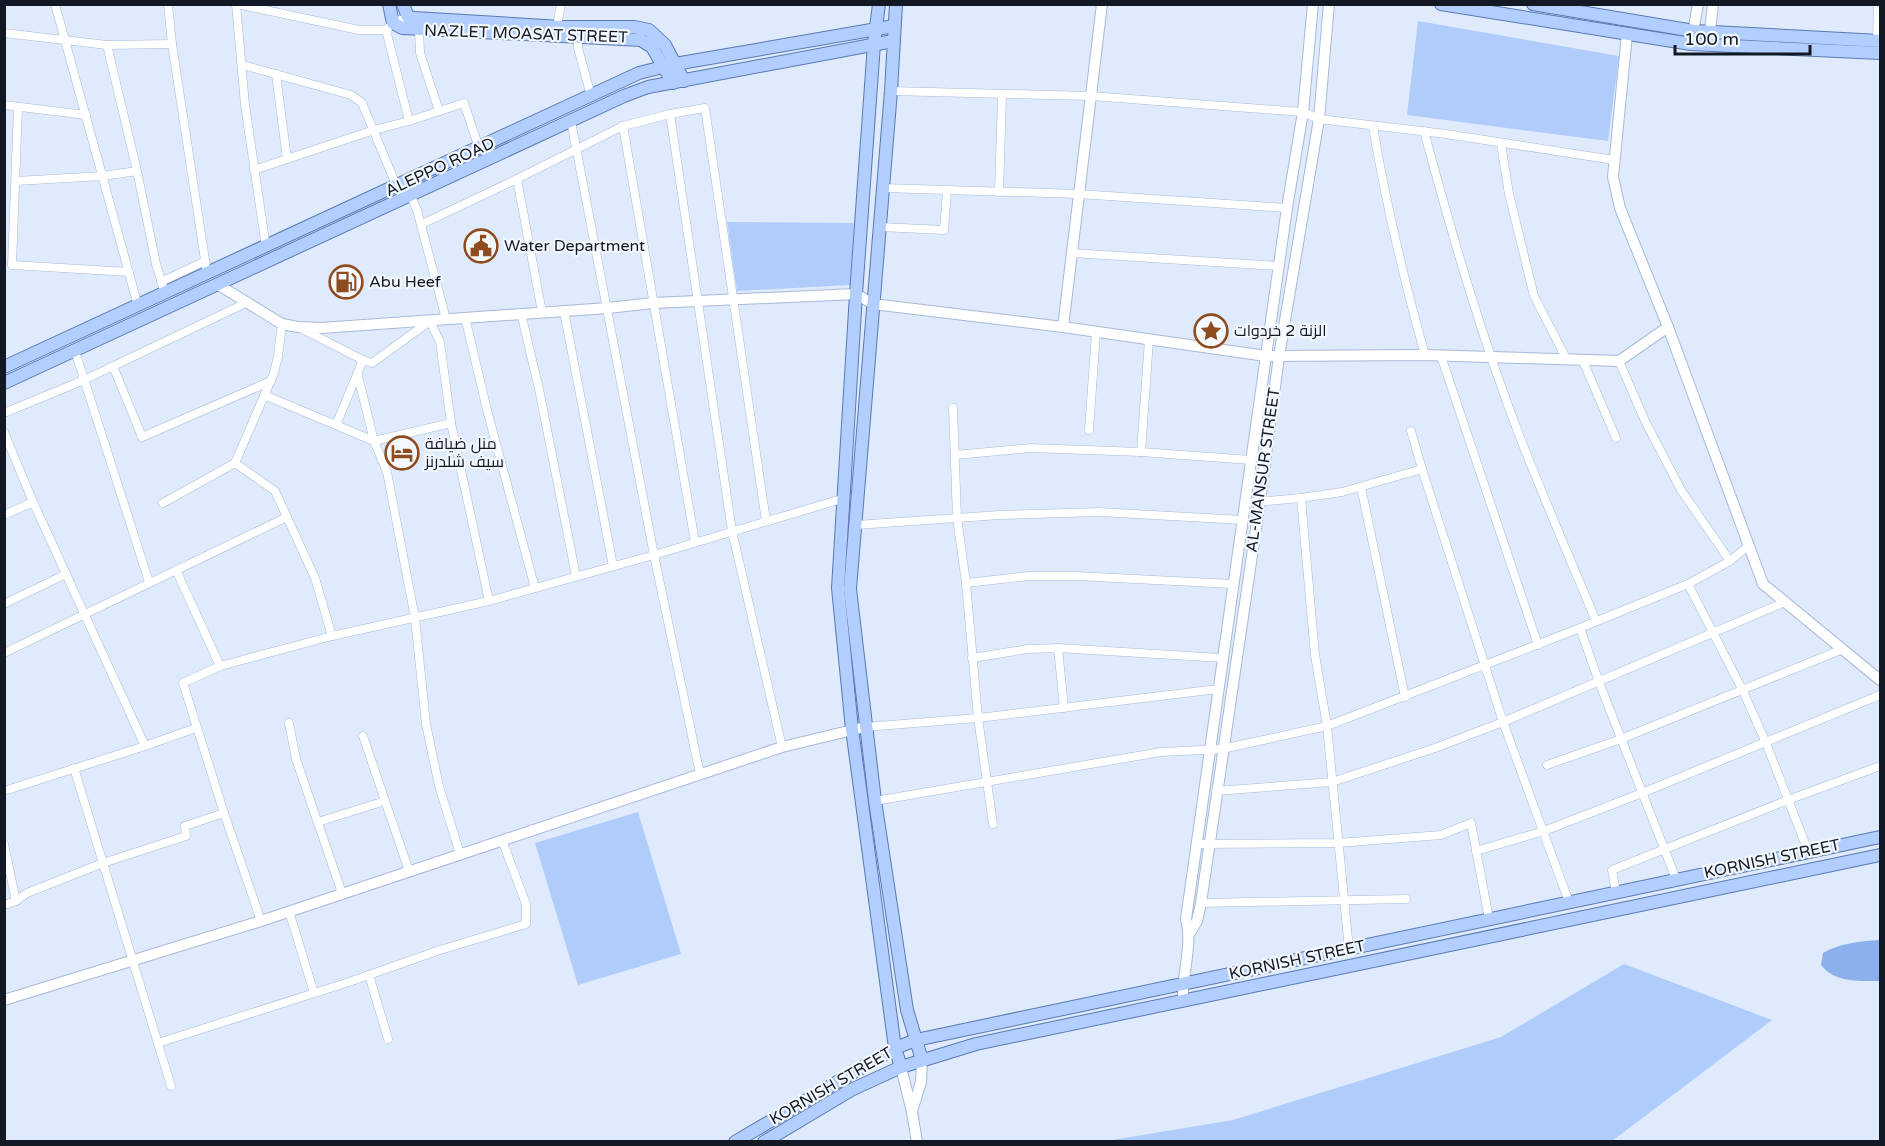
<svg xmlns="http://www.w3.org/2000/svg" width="1885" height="1146" font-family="'Varela Round',Cairo,sans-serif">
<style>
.green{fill:#b0ccfb}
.water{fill:#8cb0ed}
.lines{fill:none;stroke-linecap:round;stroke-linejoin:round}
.street-casing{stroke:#a7b9d7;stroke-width:9}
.secondary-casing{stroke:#a7b9d7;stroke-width:12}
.primary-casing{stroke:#5979b2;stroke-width:14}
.street{stroke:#fff;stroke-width:8}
.secondary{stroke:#fff;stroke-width:10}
.primary{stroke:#b2ceff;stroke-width:12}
.labels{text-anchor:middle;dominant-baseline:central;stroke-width:4.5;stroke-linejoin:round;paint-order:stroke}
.street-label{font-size:16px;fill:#131924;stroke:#f3f7fe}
.poi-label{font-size:16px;fill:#131924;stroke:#f3f7fe;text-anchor:start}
</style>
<rect width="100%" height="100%" fill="#dfebfd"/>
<g class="green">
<path d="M1418 21 1619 56 1608 141 1407 115Z"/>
<path d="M727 222 854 223 850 285 737 291Z"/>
<path d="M638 812 681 954 578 985 535 843Z"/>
<path d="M1624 964 1772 1020 1612 1141H1106L1233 1120 1501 1037Z"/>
</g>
<path class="water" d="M1880 940V981C1859 981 1835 983 1821 965L1823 953C1840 943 1861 941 1880 940Z"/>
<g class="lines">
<defs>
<g id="street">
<path d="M55 4 138 306"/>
<path d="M168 4 172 44 207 273"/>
<path d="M236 4 245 105 266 247"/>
<path d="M237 4 359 30H386L393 23 408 17"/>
<path d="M557 27 561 4"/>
<path d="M386 30 409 121"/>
<path d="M419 30 420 53 439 111"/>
<path d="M4 33 107 45 172 44"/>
<path d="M578 35V48L591 96"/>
<path d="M1877 41 1878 4"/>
<path d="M107 45 137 171 156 264 165 293"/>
<path d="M243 65 351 95 362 103 397 187 411 196 417 210 446 319"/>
<path d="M276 74 287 159"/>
<path d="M891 91 1091 96 1303 112 1319 119 1446 134 1614 160"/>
<path d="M4 105 86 115"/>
<path d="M18 107 12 265 129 272"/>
<path d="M670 114 732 531 782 747"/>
<path d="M571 121 654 555 700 774"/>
<path d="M623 126 695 542"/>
<path d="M1373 127C1386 204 1404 280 1425 355"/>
<path d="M1424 131C1452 235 1482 339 1521 440 1545 501 1571 561 1596 621"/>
<path d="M1501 144 1509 194 1534 296 1567 360"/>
<path d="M254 170 374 130 409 121 464 103 479 148"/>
<path d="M517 179 542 312"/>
<path d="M16 181 103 176 137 171"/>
<path d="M883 188 1079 194 1287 208"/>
<path d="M999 192 1002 95"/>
<path d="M422 224 517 179 623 126 670 114 705 108 766 521"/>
<path d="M880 227 944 230 947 191"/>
<path d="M1072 253 1278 266"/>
<path d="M161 282 205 261"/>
<path d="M564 311 613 566"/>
<path d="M521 313 539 389 576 576"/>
<path d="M465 317 487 410 535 588"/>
<path d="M282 324 278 356 274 373 235 463 275 491 315 578 332 636"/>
<path d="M302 329 363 360 372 363 430 321 440 342 451 423 489 601"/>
<path d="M75 351 149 582"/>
<path d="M1441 356 1538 645"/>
<path d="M1583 361 1616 438"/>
<path d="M1619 361 1645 421 1681 490 1730 561"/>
<path d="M113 366 142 437 271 381"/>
<path d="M358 376 374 441 451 423"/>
<path d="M264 395 374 441 387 472 415 618 426 724 439 786 460 854"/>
<path d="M953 408 957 518 966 583 978 718 993 824"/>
<path d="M4 413 84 380 248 302"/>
<path d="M336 425 363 360"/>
<path d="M1089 430 1096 332"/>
<path d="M1411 431 1422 469 1503 722 1569 902"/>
<path d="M4 432 33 502 145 746 4 791"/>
<path d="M1141 452 1149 340"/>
<path d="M955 455 1031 448 1141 452 1251 460"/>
<path d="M1361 487 1405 697"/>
<path d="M1301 498 1315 655 1327 726 1349 949"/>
<path d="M163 503 235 463"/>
<path d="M1245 503 1301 498 1342 492 1422 469"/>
<path d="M4 515 33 502"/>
<path d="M856 525 1000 515 1099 512 1243 520"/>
<path d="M176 570 220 666"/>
<path d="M966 583 1029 576H1076L1233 584"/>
<path d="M1688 584 1743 691 1766 743 1808 851"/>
<path d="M4 604 66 574"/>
<path d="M1580 628 1599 682 1676 879"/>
<path d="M1058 648 1064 708"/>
<path d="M4 653 287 517"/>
<path d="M972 658 1028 649 1058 648 1222 658"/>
<path d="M289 723 296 759 342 893"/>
<path d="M865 727 978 718 1218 689"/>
<path d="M363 736 409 871"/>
<path d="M145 746 196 728"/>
<path d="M1547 765 1621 739 1843 649"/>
<path d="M74 768 171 1086"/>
<path d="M1216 791 1332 782 1435 748 1503 722 1785 602"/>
<path d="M875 801 1161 752 1222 749 1327 726 1580 628 1688 584 1730 561 1748 546"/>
<path d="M318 822 385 801"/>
<path d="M4 844 16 901 4 905"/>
<path d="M1196 844 1338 843 1441 835 1471 823 1489 919"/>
<path d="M1476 851 1544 831 1642 793 1880 695"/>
<path d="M1616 892 1612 870 1788 800 1880 766"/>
<path d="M16 901 27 893 103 863 186 836 185 826 224 813"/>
<path d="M1201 903 1406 899"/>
<path d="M289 911 314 993"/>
<path d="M261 921 224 813 183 683 220 666 332 636 489 601 654 555 845 498"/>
<path d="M369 975 388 1039"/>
<path d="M158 1043 349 982 440 950 526 924V904L502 840"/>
</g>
<g id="secondary">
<path d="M1627 34 1613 177 1620 208 1668 327 1763 584 1880 680"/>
<path d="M1709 40 1713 4"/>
<path d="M1691 44 1698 4"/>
<path d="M217 284 282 324 298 327 321 328 608 308 653 303 856 294 873 304 1063 327 1266 356 1425 355 1619 361 1668 327"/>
<path d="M1063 327 1102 4"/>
<path d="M1190 933 1197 921 1201 903 1260 501 1279 356 1319 119 1329 4"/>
<path d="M1183 999C1182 972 1193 945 1186 919L1287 208 1303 112 1313 4"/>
<path d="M4 1000 261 921 782 747 865 727"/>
<path d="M901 1067 912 1112 917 1142"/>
<path d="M912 1111 921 1082 922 1060"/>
</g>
<g id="primary">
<path d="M389 4 393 23 402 28 641 40 652 47 673 83"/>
<path d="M403 4 408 17 414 18 561 27H634L649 30 665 45 684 81"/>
<path d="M879 4 874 44 856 294 838 588 852 729 895 1048 901 1067"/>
<path d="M896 4 891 91 850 589 875 801 907 1010 922 1060"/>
<path d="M1441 4 1691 44 1880 53"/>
<path d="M1533 4 1694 31 1880 41"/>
<path d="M4 367 639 73 675 64 894 26"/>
<path d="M4 383 624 96 648 87 893 41"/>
<path d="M735 1142 895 1048 916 1040 1880 837"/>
<path d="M764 1142 851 1090 901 1067 976 1044 1880 855"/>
</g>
</defs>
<use href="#street" class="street-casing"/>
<use href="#secondary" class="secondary-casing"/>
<use href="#primary" class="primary-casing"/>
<use href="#street" class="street"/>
<use href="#secondary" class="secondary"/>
<use href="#primary" class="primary"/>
</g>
<defs>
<symbol id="civic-ring" viewBox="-11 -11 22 22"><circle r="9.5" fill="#f3f7fe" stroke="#8e4b1e" stroke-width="1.5"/><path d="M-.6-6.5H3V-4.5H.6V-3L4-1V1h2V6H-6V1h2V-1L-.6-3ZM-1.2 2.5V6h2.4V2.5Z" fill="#8e4b1e"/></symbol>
<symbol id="fuel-ring" viewBox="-11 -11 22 22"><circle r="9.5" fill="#f3f7fe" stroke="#8e4b1e" stroke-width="1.5"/><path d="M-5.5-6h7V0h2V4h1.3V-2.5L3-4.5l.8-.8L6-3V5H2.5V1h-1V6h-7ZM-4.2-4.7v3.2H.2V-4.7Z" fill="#8e4b1e"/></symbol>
<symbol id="sight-ring" viewBox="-11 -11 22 22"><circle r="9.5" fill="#f3f7fe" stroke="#8e4b1e" stroke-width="1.5"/><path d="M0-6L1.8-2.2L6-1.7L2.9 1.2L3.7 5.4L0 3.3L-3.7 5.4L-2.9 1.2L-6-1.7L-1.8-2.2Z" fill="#8e4b1e"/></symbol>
<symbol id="hotel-ring" viewBox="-11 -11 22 22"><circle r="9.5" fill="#f3f7fe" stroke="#8e4b1e" stroke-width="1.5"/><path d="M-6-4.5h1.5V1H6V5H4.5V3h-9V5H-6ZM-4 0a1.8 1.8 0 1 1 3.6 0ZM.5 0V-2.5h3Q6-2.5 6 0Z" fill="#8e4b1e"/></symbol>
</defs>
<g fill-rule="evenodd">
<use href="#civic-ring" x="462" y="227" width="38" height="38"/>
<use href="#fuel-ring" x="327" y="263" width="38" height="38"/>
<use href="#sight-ring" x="1192" y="312" width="38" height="38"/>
<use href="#hotel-ring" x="383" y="434" width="38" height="38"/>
</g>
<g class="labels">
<g class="street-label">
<text transform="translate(526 34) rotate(2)">NAZLET MOASAT STREET</text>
<text transform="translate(440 167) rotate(-25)">ALEPPO ROAD</text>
<text transform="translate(1263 470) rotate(-82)">AL-MANSUR STREET</text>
<text transform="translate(1772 859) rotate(-12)">KORNISH STREET</text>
<text transform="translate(1297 960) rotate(-12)">KORNISH STREET</text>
<text transform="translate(831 1086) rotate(-30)">KORNISH STREET</text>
</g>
<g class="poi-label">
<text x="504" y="246">Water Department</text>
<text x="369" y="282">Abu Heef</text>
<text x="1234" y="331">الزنة 2 خردوات</text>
<text x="425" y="444">منل ضيافة<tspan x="425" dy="18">سيف شلدرنز</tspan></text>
</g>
</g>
<rect width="1885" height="1146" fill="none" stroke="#131924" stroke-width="12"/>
<path d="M1675 45v9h135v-9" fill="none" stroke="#131924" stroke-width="3"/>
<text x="1684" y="45" font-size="18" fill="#131924" stroke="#f3f7fe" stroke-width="4.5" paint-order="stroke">100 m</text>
</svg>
